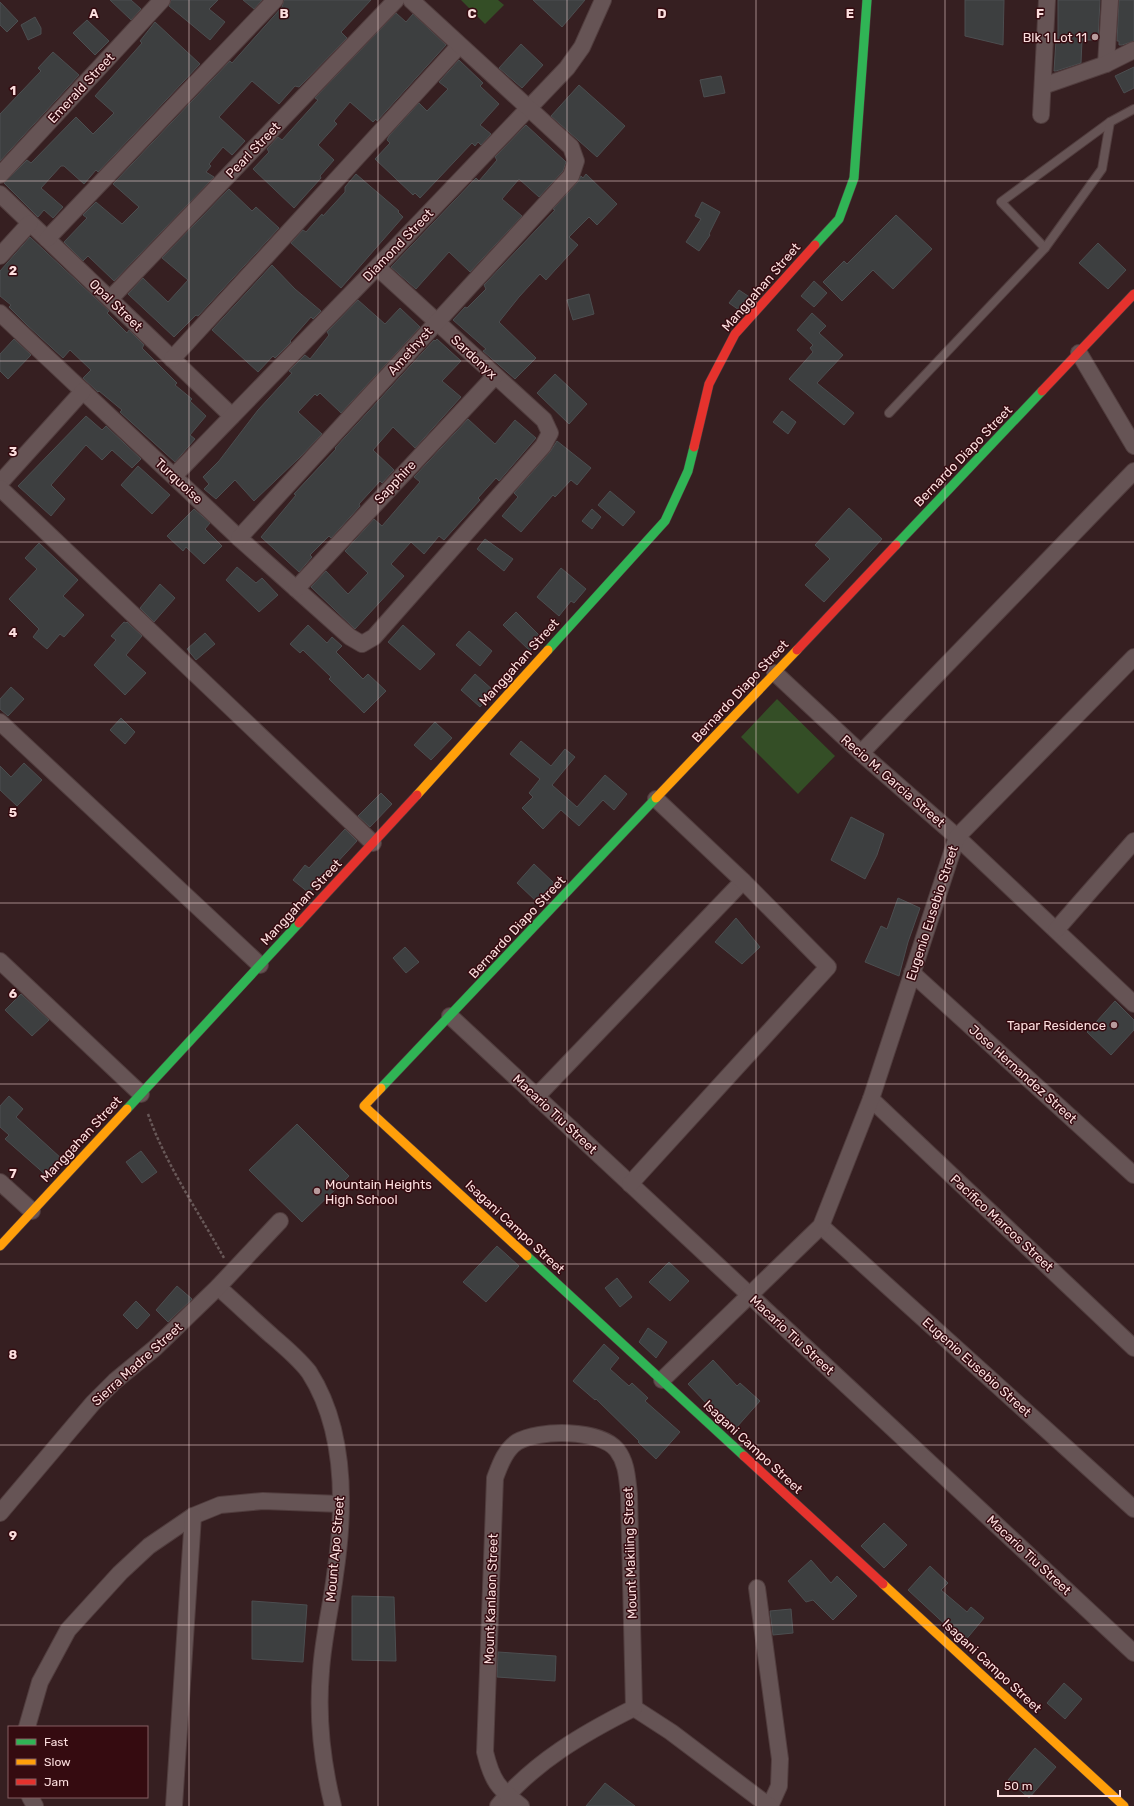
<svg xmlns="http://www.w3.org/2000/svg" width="1134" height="1806" font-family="Rubik,sans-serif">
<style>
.green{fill:#344e26}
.building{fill:#3d3f40;stroke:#4c4e50}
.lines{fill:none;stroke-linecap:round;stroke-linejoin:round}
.lane-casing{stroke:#513d3e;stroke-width:10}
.street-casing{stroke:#513d3e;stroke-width:18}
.fast-casing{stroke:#513d3e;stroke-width:10}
.slow-casing{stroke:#513d3e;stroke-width:10}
.jam-casing{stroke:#513d3e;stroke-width:10}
.path{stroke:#685858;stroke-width:2.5;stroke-dasharray:3 2;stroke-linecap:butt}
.lane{stroke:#665455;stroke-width:8}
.street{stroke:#665455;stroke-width:16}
.fast{stroke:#30b455;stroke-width:9}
.slow{stroke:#ff9f0a;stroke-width:9}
.jam{stroke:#e5322d;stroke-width:9}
.grid{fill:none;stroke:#fcdede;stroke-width:1;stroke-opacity:0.55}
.poi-dot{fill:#b79b9c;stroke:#350b10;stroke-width:1.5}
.labels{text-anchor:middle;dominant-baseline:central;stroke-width:3;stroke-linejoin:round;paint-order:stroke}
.poi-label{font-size:13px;fill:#fcdede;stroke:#350b10;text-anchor:end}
.street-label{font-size:13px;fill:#fcdede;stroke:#350b10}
.grid-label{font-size:13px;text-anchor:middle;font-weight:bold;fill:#fcdede;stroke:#350b10;stroke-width:3;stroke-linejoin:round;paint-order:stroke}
</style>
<rect width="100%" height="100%" fill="#361f21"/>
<g class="green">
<path d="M461 0H498L504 5 485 24Z"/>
<path d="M777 699 835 756 798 794 741 737Z"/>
</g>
<g class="building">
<path d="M110 0H131L141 9 131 20Z"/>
<path d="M171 0H218L209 9 225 22 210 40 169 6Z"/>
<path d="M243 0H262L254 9Z"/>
<path d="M284 0H371L341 32 347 38 299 87 295 86 279 104 252 81 219 117 245 141 232 155 223 147 209 164 211 166 206 172 214 177 114 281 88 256 83 261 64 242 87 218 83 215 96 202 122 224 139 207 113 184 230 61 232 63 282 7Z"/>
<path d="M533 0H585L562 27Z"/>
<path d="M965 0H1004L1003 45 965 36Z"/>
<path d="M1058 0H1100L1098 40H1082L1081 63 1056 71H1054L1056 40H1058Z"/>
<path d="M1119 0H1134V41L1122 45H1119V41H1117Z"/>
<path d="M0 2 18 21 7 32 0 25Z"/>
<path d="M396 13 406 22 413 14 446 45 377 121 376 119 373 122 350 102 334 121 337 124 318 145 334 160 320 176 321 178 294 208 253 169 269 152 267 149 278 137 282 140 318 100 315 98Z"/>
<path d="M35 17 41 28V34L28 40 21 25Z"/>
<path d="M87 20 109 41 95 55 73 33Z"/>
<path d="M155 22 200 64 98 172 96 170 84 184 64 166H61L41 188 63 207 53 218 44 210 38 217 4 183 27 160 31 163 76 117 93 134 114 113 95 96 142 43 140 41Z"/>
<path d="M521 44 543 65 522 88 499 68Z"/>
<path d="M53 52 79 75 0 161V114L41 71 38 68Z"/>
<path d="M459 60 483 83 480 86 499 104 480 125 491 134 481 145 478 142 475 146 472 143 420 198 415 193 413 195 375 159 390 143 387 140 389 136 419 103 427 111 448 89 439 82Z"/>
<path d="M1134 67V88L1124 93 1115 76Z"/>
<path d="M721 76 725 93 704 97 700 80Z"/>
<path d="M579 85 625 126 597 157 551 116Z"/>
<path d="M526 125 566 162 563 171 539 197 519 179 502 199 522 216 470 272 449 252 416 289 391 267 476 178 479 181 497 160 495 157Z"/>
<path d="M356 174 399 211 398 212 403 217 341 288 291 243 303 230 306 232 322 214 323 216 345 192V187Z"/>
<path d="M586 174 617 204 597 225 589 217 569 237 578 245 546 280 540 274 519 297 499 322 536 358 515 379 483 351 486 349 453 320 465 307 467 308 486 289 484 285 555 210 553 209 578 182 581 176 583 178Z"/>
<path d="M229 189 252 211 256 207 279 228 198 316 196 315 174 337 128 294 143 278 168 302 188 280 162 258Z"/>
<path d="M702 202 720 212 709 234 710 235 699 251 686 242 701 219 695 216Z"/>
<path d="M896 215 932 249 893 289 873 270 842 301 823 282 844 261 847 264Z"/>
<path d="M30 237 109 311 107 313 127 333 129 330 144 345 142 348 177 383 175 385 192 399 190 401 206 416 190 435 195 439 175 462 120 412 122 410 99 391 98 392 83 378 91 370 70 350 63 358 27 325 9 307 11 305 0 296V271Z"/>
<path d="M1098 243 1126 270 1108 289 1079 263Z"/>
<path d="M272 265 295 289 321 311 313 319 311 317 290 341 291 342 275 358 273 356 258 372 212 330Z"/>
<path d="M814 281 827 293 814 307 801 296Z"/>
<path d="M739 290 751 298 739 310 729 303Z"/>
<path d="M589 294 594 314 573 320 567 300Z"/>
<path d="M358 300 385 324 400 308 420 327 341 413 320 393 317 396 315 394 298 412 322 434 299 458 254 501 235 480 216 499 204 489 209 484 203 477 219 461 258 410 292 373 289 371 305 355 310 359 329 335 327 332Z"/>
<path d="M812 313 826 326 819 333 843 355 817 383 854 413 844 425 789 379 813 352 810 348 813 345 797 330Z"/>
<path d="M14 339 31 355 8 379 0 371V354Z"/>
<path d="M437 339 461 361 442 381 461 397 415 448 393 427 373 450 394 470 382 483 380 481 359 504 360 506 331 538 329 536 310 555 312 557 299 572 261 537 296 495 294 494 336 449 335 448 434 340 435 341Z"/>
<path d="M555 374 587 404 569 424 537 393Z"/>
<path d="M782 411 796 422 788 434 773 422Z"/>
<path d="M86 416 102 430 106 426 141 459 132 468 112 450 102 460 86 445 51 485 65 499 51 516 18 486Z"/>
<path d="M468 419 495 444 515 420 536 438 499 481 496 478 478 498 480 500 444 540 439 536 424 554 411 542 391 564 404 576 355 629 311 587 326 571 348 594 368 573 345 551 374 519 382 526 420 482 414 477Z"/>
<path d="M557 441 591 468 577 485 571 480 555 497 553 495 521 532 502 516 518 497 514 493 550 452Z"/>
<path d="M138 466 170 495 152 514 121 485Z"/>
<path d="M610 491 635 512 623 526 598 505Z"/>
<path d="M849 508 882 539 824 602 805 585 830 559 815 545Z"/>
<path d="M194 509 210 523 205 529 222 546 204 564 186 547 183 551 167 536Z"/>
<path d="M592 509 601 517 592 529 582 521Z"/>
<path d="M485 539 513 559 504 571 477 549Z"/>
<path d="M39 543 78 580 63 596 84 615 64 637 60 634 47 649 33 637 39 629 9 599 37 569 25 558Z"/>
<path d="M237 567 256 583 262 578 278 595 259 612 226 580Z"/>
<path d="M561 568 586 589 574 603 571 601 559 616 537 597Z"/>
<path d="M160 584 175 598 154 622 140 608Z"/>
<path d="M516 612 542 638 530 651 503 625Z"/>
<path d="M124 622 126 623 127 622 142 636 126 655 146 673 125 695 94 665 116 640 111 636Z"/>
<path d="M308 625 327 643 332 637 342 646 336 652 363 679 368 674 386 691 364 713 329 679 331 677 303 650 300 653 290 644Z"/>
<path d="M403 625 435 654 420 670 388 642Z"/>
<path d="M469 631 492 651 480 666 456 645Z"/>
<path d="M205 633 215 644 196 660 187 649Z"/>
<path d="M475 674 494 691 480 707 461 690Z"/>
<path d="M11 687 24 699 8 716 0 709V699Z"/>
<path d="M121 718 135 732 125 744 110 730Z"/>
<path d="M435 722 452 738 431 760 414 745Z"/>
<path d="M521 741 551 766 565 749 575 757 552 785 577 807 605 775 627 794 614 810 603 800 579 826 561 810 543 829 522 808 533 797 529 793 540 779 510 754Z"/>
<path d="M24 763 42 780 17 806 0 790V766L11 777Z"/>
<path d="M381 793 392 804 370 827 358 816Z"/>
<path d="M851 817 884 834 877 855 865 879 831 860Z"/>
<path d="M345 829 357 841 309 893 293 880 305 865 309 868Z"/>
<path d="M534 864 555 884 538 903 517 883Z"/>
<path d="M898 898 920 908 908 942 899 976 865 962 881 926 887 929Z"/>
<path d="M736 918 760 947 742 964 715 942Z"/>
<path d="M405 947 419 962 406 973 393 958Z"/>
<path d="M21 994 49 1020 32 1036 5 1010Z"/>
<path d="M1115 1001 1134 1020V1030L1111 1055 1087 1032Z"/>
<path d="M9 1096 23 1109 16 1117 62 1159 47 1176 5 1139 9 1135 0 1127V1106Z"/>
<path d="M297 1124 349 1176 302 1222 249 1170Z"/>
<path d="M141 1151 157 1172 142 1183 126 1162Z"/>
<path d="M497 1246 519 1266 486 1302 463 1282Z"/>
<path d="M669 1262 689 1281 670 1301 649 1282Z"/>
<path d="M617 1278 632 1297 620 1307 605 1288Z"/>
<path d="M177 1286 192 1299 168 1322 156 1310Z"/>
<path d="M136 1301 150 1315 137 1329 123 1315Z"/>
<path d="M648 1328 667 1342 656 1358 639 1342Z"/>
<path d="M604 1344 619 1358 610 1369 629 1386 632 1383 648 1398 645 1401 680 1432 656 1459 638 1442 639 1441 596 1399 595 1400 573 1381Z"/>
<path d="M713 1360 737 1386 740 1383 760 1401 736 1428 711 1405 709 1406 688 1384Z"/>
<path d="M884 1523 907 1545 884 1568 861 1546Z"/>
<path d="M811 1560 831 1583 837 1576 857 1596 833 1620 813 1600 806 1602 788 1581Z"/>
<path d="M930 1566 948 1583 941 1590 967 1612 971 1607 984 1618 964 1642 908 1590Z"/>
<path d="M352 1596 394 1597 396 1661 352 1660Z"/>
<path d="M252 1601 307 1605 303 1662 252 1659Z"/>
<path d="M791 1609 793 1633 773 1635 770 1611Z"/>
<path d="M498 1652 556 1656 555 1681 497 1677Z"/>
<path d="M1064 1683 1082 1699 1065 1719 1047 1703Z"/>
<path d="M1035 1748 1056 1767 1029 1798 1008 1780Z"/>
<path d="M605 1783 635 1806H586Z"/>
</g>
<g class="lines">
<defs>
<g id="lane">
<path d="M1045 248 1001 202 1110 122 1134 109"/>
<path d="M889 413 1045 248 1102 169 1110 122"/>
</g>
<g id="street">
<path d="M1106 64 1110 0"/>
<path d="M1043 86 1106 64 1134 50"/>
<path d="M1041 115 1047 0"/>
<path d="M0 175 162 0"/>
<path d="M0 194 232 416"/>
<path d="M47 239 275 0"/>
<path d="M0 256 30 223"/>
<path d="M110 299 396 0"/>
<path d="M0 313 239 538 350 637 362 644 374 637 543 446 550 433 544 420 377 267"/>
<path d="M1079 353 1134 446"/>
<path d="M172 359 459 46"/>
<path d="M174 476 377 267 567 68 582 47 603 0"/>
<path d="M0 483 83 391"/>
<path d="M0 488 373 843"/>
<path d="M239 538 571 176 576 161 571 147 411 0"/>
<path d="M296 589 495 376"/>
<path d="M775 673 861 753 957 837 1134 1004"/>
<path d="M0 722 260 965"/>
<path d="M861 753 1134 471"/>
<path d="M1056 930 1134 841"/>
<path d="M0 961 141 1094"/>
<path d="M912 973 1134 1175"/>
<path d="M450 1016 1134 1653"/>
<path d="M536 1097 743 881"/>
<path d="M871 1099 1134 1348"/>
<path d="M0 1182 32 1211"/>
<path d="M630 1184 828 967 743 881 656 799"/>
<path d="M821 1226 1134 1509"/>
<path d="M218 1287C236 1303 254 1320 272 1336 285 1347 299 1359 309 1372 347 1431 345 1509 335 1575 331 1607 323 1639 321 1671 317 1717 322 1762 333 1806"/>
<path d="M662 1380 821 1226 871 1099 957 837 1134 657"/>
<path d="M0 1513 93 1403 115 1381 155 1348 218 1287 280 1221"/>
<path d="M757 1588 780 1759 779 1786 770 1806"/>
<path d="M634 1708 671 1732 769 1806"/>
<path d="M27 1727 40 1682 68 1630 120 1573 149 1546 193 1516 220 1505 263 1501 341 1504"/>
<path d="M30 1797 35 1806"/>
<path d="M174 1806 193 1516"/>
<path d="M498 1806C534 1762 584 1733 634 1708"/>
<path d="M521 1806C498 1788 492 1781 485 1752L495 1478C500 1465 505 1450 517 1442 539 1429 600 1429 617 1450 627 1463 627 1478 629 1494L634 1708"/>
</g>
<g id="fast">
<path d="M815 245 839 219 854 178 867 0"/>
<path d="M896 545 1042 391"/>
<path d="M548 650 665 521 688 471 694 447"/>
<path d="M381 1088 656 798"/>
<path d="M127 1109 299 923"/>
<path d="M527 1256 744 1456"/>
</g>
<g id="slow">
<path d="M417 795 548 650"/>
<path d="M656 798 797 650"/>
<path d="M381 1088 364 1106 527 1256"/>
<path d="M0 1246 127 1109"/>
<path d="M883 1584 1124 1806"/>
</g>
<g id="jam">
<path d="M1042 391 1134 294"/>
<path d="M694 447 709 384 735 334 815 245"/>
<path d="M797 650 896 545"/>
<path d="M299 923 417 795"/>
<path d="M744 1456 883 1584"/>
</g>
</defs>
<use href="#lane" class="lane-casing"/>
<use href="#street" class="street-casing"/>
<use href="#fast" class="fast-casing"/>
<use href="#slow" class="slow-casing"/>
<use href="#jam" class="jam-casing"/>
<path class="path" d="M148 1114C166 1165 198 1211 224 1258"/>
<use href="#lane" class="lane"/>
<use href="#street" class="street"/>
<use href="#fast" class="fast"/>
<use href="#slow" class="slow"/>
<use href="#jam" class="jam"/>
</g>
<path class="grid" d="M189 0V1806M378 0V1806M567 0V1806M756 0V1806M945 0V1806M0 181H1134M0 361H1134M0 542H1134M0 722H1134M0 903H1134M0 1084H1134M0 1264H1134M0 1445H1134M0 1625H1134"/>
<g class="poi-dot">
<circle cx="1095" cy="37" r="4"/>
<circle cx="1114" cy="1025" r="4"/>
<circle cx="317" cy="1191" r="4"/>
</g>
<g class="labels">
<g class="poi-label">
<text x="1087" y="37">Blk 1 Lot 11</text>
<text x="1106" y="1025">Tapar Residence</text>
<text x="325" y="1184" text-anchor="start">Mountain Heights<tspan x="325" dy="15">High School</tspan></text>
</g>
<g class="street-label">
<text transform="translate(81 88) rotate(-47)">Emerald Street</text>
<text transform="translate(253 150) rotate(-46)">Pearl Street</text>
<text transform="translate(398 245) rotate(-46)">Diamond Street</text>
<text transform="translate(761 287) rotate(-49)">Manggahan Street</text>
<text transform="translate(116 305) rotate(44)">Opal Street</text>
<text transform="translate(410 351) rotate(-48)">Amethyst</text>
<text transform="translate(474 357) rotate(43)">Sardonyx</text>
<text transform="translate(963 456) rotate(-46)">Bernardo Diapo Street</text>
<text transform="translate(179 481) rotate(43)">Turquoise</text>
<text transform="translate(395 482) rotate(-47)">Sapphire</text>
<text transform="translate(519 662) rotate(-48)">Manggahan Street</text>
<text transform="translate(740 691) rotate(-47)">Bernardo Diapo Street</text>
<text transform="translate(893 781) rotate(41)">Recio M. Garcia Street</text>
<text transform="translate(301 902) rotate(-47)">Manggahan Street</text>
<text transform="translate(932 913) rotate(-72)">Eugenio Eusebio Street</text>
<text transform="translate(517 927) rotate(-47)">Bernardo Diapo Street</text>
<text transform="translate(1023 1074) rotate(42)">Jose Hernandez Street</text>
<text transform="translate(555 1114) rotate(43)">Macario Tiu Street</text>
<text transform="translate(81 1139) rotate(-47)">Manggahan Street</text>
<text transform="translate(1002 1223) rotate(43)">Pacifico Marcos Street</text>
<text transform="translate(515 1227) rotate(43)">Isagani Campo Street</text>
<text transform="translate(792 1335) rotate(43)">Macario Tiu Street</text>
<text transform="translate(137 1364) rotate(-42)">Sierra Madre Street</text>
<text transform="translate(977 1367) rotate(42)">Eugenio Eusebio Street</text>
<text transform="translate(753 1447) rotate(43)">Isagani Campo Street</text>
<text transform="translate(335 1549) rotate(-85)">Mount Apo Street</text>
<text transform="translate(630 1553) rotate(-92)">Mount Makiling Street</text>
<text transform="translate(1029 1555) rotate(43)">Macario Tiu Street</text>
<text transform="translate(491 1599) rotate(-88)">Mount Kanlaon Street</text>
<text transform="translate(992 1666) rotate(43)">Isagani Campo Street</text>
</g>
</g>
<g class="grid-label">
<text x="94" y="18">A</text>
<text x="284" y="18">B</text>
<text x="472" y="18">C</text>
<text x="662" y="18">D</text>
<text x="850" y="18">E</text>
<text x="1040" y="18">F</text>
<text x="13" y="95">1</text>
<text x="13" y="275">2</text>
<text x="13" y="456">3</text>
<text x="13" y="637">4</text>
<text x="13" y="817">5</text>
<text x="13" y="998">6</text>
<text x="13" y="1178">7</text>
<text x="13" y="1359">8</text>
<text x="13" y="1540">9</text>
</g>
<rect x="8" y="1726" width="140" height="72" fill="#350b10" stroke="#855f62"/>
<rect x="16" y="1739" width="20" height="6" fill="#30b455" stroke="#855f62"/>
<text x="44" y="1746" font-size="12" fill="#fcdede">Fast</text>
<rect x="16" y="1759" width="20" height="6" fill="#ff9f0a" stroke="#855f62"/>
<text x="44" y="1766" font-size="12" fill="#fcdede">Slow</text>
<rect x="16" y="1779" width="20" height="6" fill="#e5322d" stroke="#855f62"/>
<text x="44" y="1786" font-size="12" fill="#fcdede">Jam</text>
<path d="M998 1790v6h122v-6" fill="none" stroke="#fcdede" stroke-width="2"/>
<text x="1004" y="1790" font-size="12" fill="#fcdede" stroke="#350b10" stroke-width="3" paint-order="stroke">50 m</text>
</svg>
